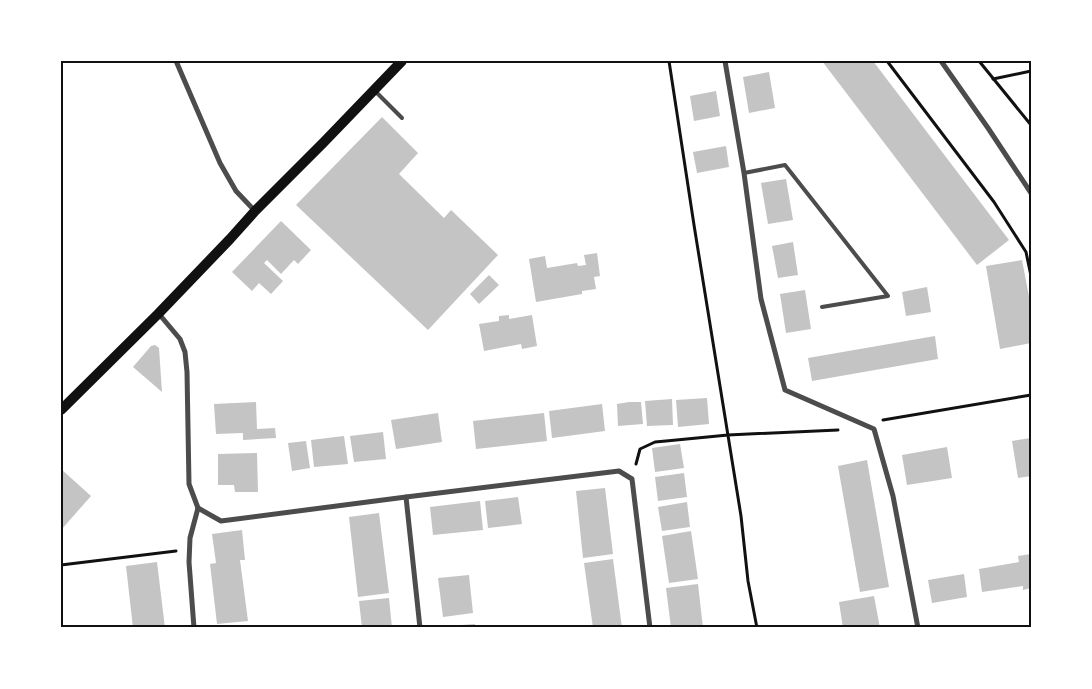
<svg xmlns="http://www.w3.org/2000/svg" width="1092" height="689" font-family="'Archivo Narrow',sans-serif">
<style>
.building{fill:#c4c4c4}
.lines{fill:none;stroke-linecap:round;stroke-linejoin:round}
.path{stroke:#111;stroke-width:3}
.service{stroke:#4c4c4c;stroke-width:4}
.minor{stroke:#4c4c4c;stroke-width:5}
.secondary{stroke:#111;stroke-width:10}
.neatline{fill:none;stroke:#111;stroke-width:2}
</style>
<rect width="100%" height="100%" fill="#fff"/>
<g class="building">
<path d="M822 61H873L1009 240 977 265Z"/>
<path d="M769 72 775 108 749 113 743 77Z"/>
<path d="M716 91 720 116 694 121 690 96Z"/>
<path d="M382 117 418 153 399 174 444 218 451 210 498 255 428 330 296 205Z"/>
<path d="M726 146 729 167 697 173 693 152Z"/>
<path d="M786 179 793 220 768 224 761 183Z"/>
<path d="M281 221 311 250 298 264 294 260 281 274 267 260 264 263 283 281 271 294 259 283 252 291 232 272Z"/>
<path d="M793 242 798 275 778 278 772 246Z"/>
<path d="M597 253 600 276 594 277 596 289 582 291V294L536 302 529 259 545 256 547 268 577 263 578 266 586 265 584 255Z"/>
<path d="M1022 260 1031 307V343L1000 349 986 266Z"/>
<path d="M489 275 499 285 479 304 470 294Z"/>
<path d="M927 287 931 312 906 316 902 292Z"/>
<path d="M805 290 811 329 786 333 780 294Z"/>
<path d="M509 315V319L532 315 537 346 522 349 521 344 484 351 479 324 499 321V316Z"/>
<path d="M935 336 938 359 812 381 808 358Z"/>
<path d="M155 345 159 348 162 392 133 367 151 346Z"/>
<path d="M707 398 709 424 678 427 676 400Z"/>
<path d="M672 399 673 425 647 426 645 401Z"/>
<path d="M256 402 257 429 275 428 276 438 243 440V433L216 434 214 404Z"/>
<path d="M629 402H641L643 424 618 426 617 404Z"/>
<path d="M602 404 605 431 552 438 549 411Z"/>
<path d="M438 413 442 442 396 449 391 420Z"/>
<path d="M544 413 547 441 476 449 473 421Z"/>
<path d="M383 432 386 459 354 462 350 436Z"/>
<path d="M344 436 348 464 314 467 311 440Z"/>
<path d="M1031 438V476L1018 478 1012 441Z"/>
<path d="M306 441 310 468 292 471 288 443Z"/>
<path d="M680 444 684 468 655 472 652 448Z"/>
<path d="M947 447 952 478 907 485 902 455Z"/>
<path d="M257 453 258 492H235L234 485H218V454Z"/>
<path d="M867 460 889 587 860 592 838 466Z"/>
<path d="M61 469 91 496 61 530Z"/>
<path d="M684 473 687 497 658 501 655 477Z"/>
<path d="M605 488 613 554 583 558 576 491Z"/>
<path d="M518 497 522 524 488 528 485 501Z"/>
<path d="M480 501 483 530 433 535 430 507Z"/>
<path d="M687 502 690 527 662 531 658 507Z"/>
<path d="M379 513 389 593 358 597 349 517Z"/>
<path d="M242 530 245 560H240L248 621 217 624 210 564 216 563 212 534Z"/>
<path d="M691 531 698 579 669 583 662 536Z"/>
<path d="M1031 554V588L1023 590V586L982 592 979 569 1019 562 1018 556Z"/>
<path d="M613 559 622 628H593L584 563Z"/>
<path d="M157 562 165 628H133L126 566Z"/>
<path d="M964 574 967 597 932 603 928 580Z"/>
<path d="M469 575 473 613 443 617 438 578Z"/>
<path d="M698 584 703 628H671L666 588Z"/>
<path d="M874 596 880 628H843L839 602Z"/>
<path d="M389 598 392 628H362L359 601Z"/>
<path d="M475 624V628H447V626Z"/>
</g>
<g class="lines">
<g class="path">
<path d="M669 61 694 225 741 516 748 581 757 628"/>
<path d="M887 61 994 202 1026 252 1031 276"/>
<path d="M979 61 1031 125"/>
<path d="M993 79 1031 71"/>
<path d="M883 420 1031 395"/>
<path d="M636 464 640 449 655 442 666 441 728 435 838 430"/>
<path d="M61 565 176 551"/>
</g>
<g class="service">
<path d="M374 90 402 118"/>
<path d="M744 173 785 165 888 296 822 307"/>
</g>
<g class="minor">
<path d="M176 61 220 163 236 191 255 211"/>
<path d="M725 61 744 173 761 299 785 390 874 429 893 496 918 628"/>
<path d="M941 61 988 128 1031 193"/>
<path d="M159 314 180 339 185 352 187 372 189 484 198 508 190 538 189 562 194 628"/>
<path d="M406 497 420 628"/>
<path d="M198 508 221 521 406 497 619 471 632 479 650 628"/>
</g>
<path class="secondary" d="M61 410 158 314 230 239 255 211 324 142 402 61"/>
</g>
<rect width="1092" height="689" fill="none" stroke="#ffffff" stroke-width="125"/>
<rect x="62" y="62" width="968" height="564" class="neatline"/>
</svg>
